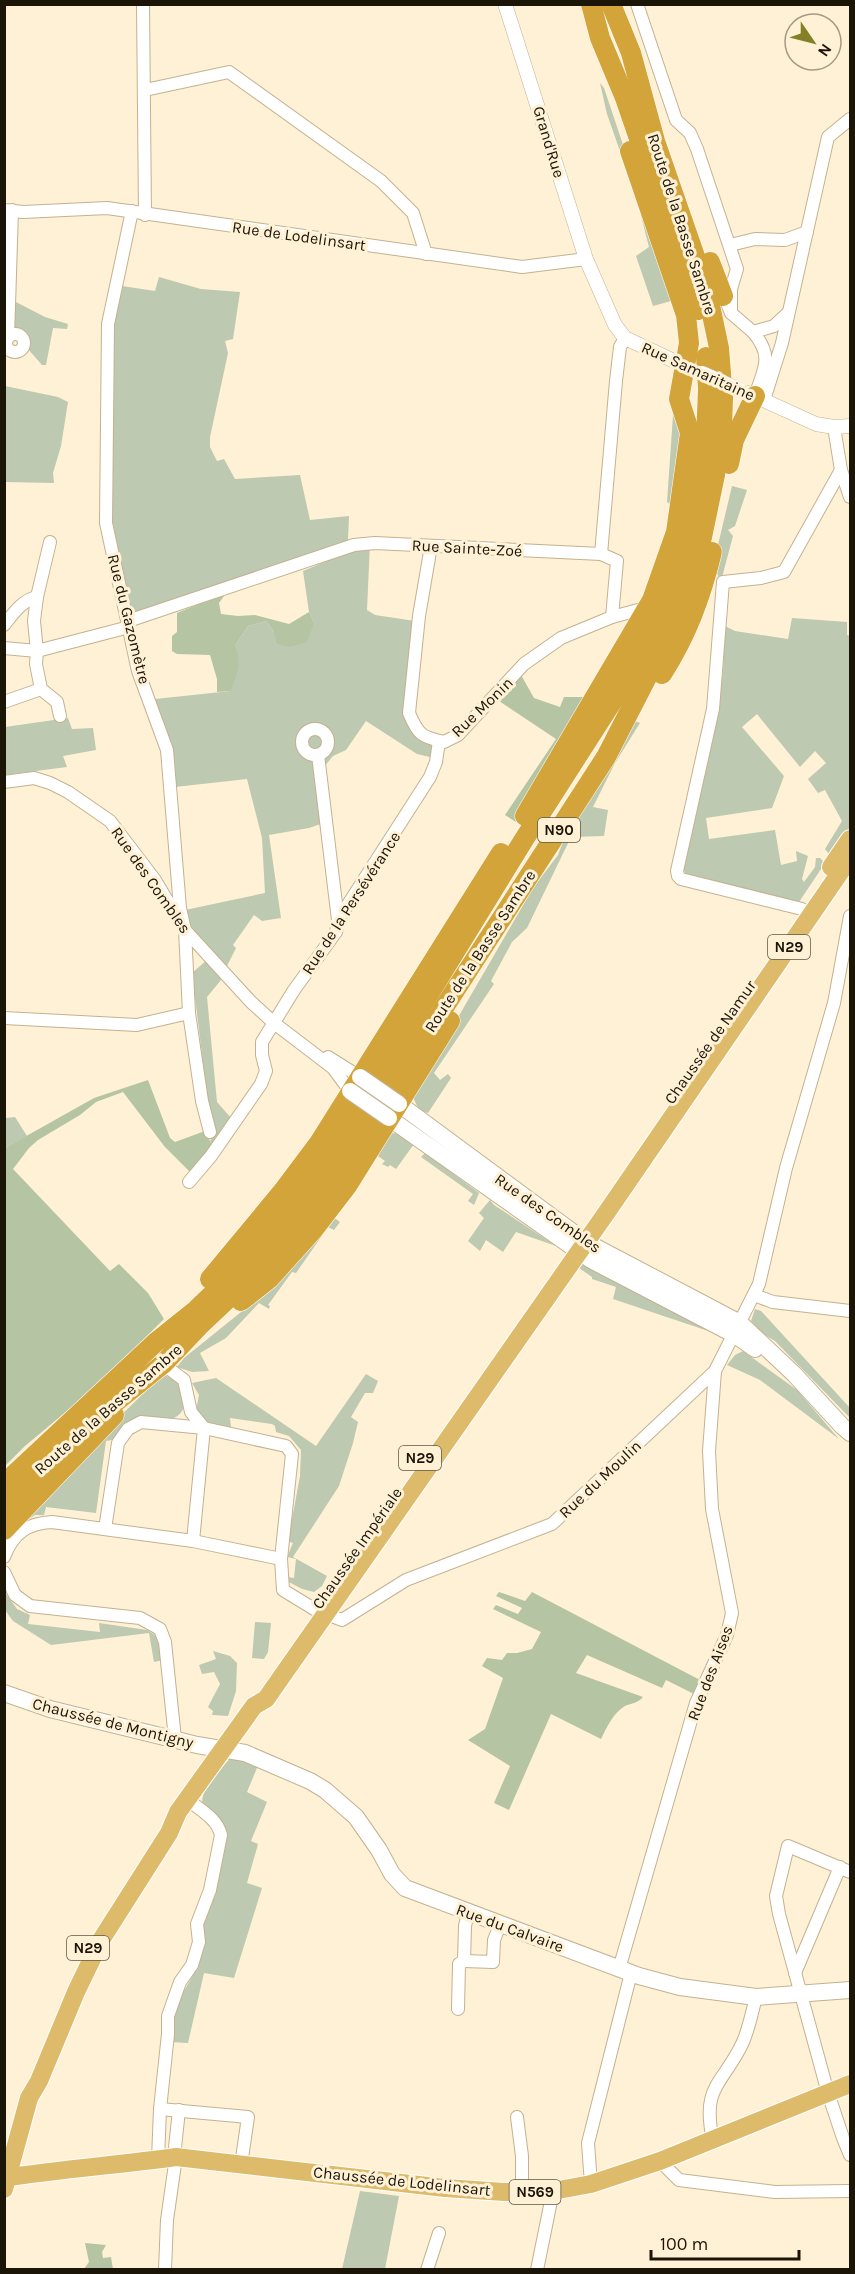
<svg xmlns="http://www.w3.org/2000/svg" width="855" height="2274" font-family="Karla,sans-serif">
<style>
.green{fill:#bdc9b0}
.forest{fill:#b5c4a3}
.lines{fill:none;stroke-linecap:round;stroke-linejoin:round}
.minor-casing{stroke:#c3b290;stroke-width:14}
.tertiary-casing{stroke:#c3b290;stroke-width:15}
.secondary-casing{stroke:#c3b290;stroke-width:18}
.primary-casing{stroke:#fff;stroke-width:20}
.trunk-casing{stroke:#fff;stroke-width:21}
.minor{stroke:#fff;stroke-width:12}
.tertiary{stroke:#fff;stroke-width:14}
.secondary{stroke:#fff;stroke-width:16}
.primary{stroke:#debb6b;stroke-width:18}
.trunk{stroke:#d3a43a;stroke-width:20}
.tertiary-bridge-casing{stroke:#c3b290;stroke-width:15;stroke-linecap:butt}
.secondary-bridge-casing{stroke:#c3b290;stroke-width:18;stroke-linecap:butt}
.tertiary-bridge{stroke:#fff;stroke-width:14}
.secondary-bridge{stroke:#fff;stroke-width:16}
.labels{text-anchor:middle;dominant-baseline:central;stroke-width:6;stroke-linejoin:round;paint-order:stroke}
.shield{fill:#fff1d5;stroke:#5f5746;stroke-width:1.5}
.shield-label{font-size:15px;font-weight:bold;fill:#1b1508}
.street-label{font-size:16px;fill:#1b1508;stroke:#fff1d5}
</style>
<rect width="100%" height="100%" fill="#fff1d5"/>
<g class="green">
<path d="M600 83 604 88 679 312V326L671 301 653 306 636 256 649 247 637 200 607 114Z"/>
<path d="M159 277 201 289 240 292 233 339 225 341 228 353 210 437V447L217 461 224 459 235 479 300 475 310 520 349 516 348 540 306 561 137 614 131 613 110 508 114 316 122 286 155 291Z"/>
<path d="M14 301 45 317 68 324 67 329 53 328 46 365H42L28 349 29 340 27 334 12 326Z"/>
<path d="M5 386 58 397 68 402 61 446 53 473 54 483 5 482Z"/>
<path d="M674 401 685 435 675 508 667 502Z"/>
<path d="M732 486 747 490 735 526 728 530 733 536 721 581 713 566Z"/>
<path d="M370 543 367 610 375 615 415 621 409 713 434 745V758L417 754 366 721 346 750 333 756 324 767 329 821 309 828 269 835 281 918 262 921 254 915 233 945 236 948 227 966C206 955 192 932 185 910L265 893 262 838 247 779 175 787 167 733 155 699 231 691 235 646 248 626 266 621 274 632 314 623 309 612 303 571 337 557 351 545Z"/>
<path d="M792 618 847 622V635L850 636V831L831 857 825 849 842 821 825 790 818 793 808 779 826 763 815 751 800 767 757 714 742 727 784 776 772 808 706 818 709 839 775 830 781 865 797 861 796 851 808 856 802 879 804 882 815 867 816 858H820L825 863 797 905 687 877 683 868 713 733 723 673 725 626 735 631 788 639Z"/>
<path d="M68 718 72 729 93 728 96 750 63 756 67 767 5 775V727Z"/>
<path d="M635 721 640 723 615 763 593 807 608 810 604 836 571 837 527 928 512 942 491 981 494 984 434 1073 440 1080 448 1074 451 1078 428 1113 419 1110 410 1091 442 1045 533 888 558 855 571 821Z"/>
<path d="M208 959 221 980 207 997 217 1102 231 1118 212 1145 210 1141 216 1131 210 1119 192 973Z"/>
<path d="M15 1117 27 1136 5 1148V1118Z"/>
<path d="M392 1133 405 1135 414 1144 396 1169 390 1165 388 1167 382 1164 385 1161 374 1153 388 1134Z"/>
<path d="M425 1153 479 1193 474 1205 468 1201 473 1194 421 1157Z"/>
<path d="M490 1200 494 1205 556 1246 516 1232 503 1252 486 1240 480 1251 468 1241 484 1218 479 1213Z"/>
<path d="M333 1217 340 1222 334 1230 328 1227 296 1273 292 1272 268 1305 270 1306 269 1309 259 1303 226 1338 200 1353 209 1371 192 1372 177 1367 184 1358 251 1304Z"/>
<path d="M583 1262 726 1337 613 1299 616 1287 592 1279V1277L579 1268Z"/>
<path d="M755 1309 761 1311 850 1408V1418L775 1341 765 1335 751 1321Z"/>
<path d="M743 1351 797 1390 839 1439 760 1380 727 1365 735 1355Z"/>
<path d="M163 1374 180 1383C181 1389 184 1396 184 1402 186 1426 141 1424 125 1426L112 1440 106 1441 96 1513 46 1507 44 1515H35L22 1524 5 1545 4 1531Z"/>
<path d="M366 1374 378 1381 373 1393H365L351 1417 358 1422 353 1443 339 1486 293 1557 327 1576 322 1586 314 1592 302 1589 287 1581 288 1577 294 1578 296 1559 287 1557 293 1543 288 1541 300 1476 301 1450 289 1436 276 1432 275 1426 272 1424 230 1418 231 1427 210 1426 196 1411 199 1395 192 1383 216 1378 316 1446Z"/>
<path d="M4 1591 17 1609 30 1615 28 1624 100 1632 99 1623 147 1630 158 1637 163 1660 154 1662 149 1633 51 1645 13 1621 5 1610Z"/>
<path d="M255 1622 271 1623 268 1652 264 1659 252 1658Z"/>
<path d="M213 1651 230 1656 237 1663 236 1691 228 1716 212 1715 213 1711 208 1707 220 1684 214 1672 202 1674 199 1665 216 1659Z"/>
<path d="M233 1755 259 1763 247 1792 267 1802 251 1841 258 1844 247 1883 262 1888 234 1978 204 1973 188 2043 170 2042V2015L199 1965 201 1934 220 1830C215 1823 207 1815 203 1806 197 1791 224 1766 233 1755Z"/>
<path d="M360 2191 399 2196 385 2269H342Z"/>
</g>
<g class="forest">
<path d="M224 596 219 603 221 614 238 616 255 615 289 624 309 612 314 623 307 642 290 647 277 644 274 632 266 621 248 626 235 646C242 663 237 674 231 691L217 692V679L210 655 177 654 172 651V636L177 632V613L216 597Z"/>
<path d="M521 675 534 698 560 707 564 697H592L516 822 505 815 556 739 499 701 506 685Z"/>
<path d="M148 1080 170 1138 175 1142 205 1131 212 1145 190 1172 165 1147 123 1092 96 1102 80 1115 38 1140 29 1148 13 1169 110 1271 119 1264 148 1293 164 1319 98 1385 25 1446 5 1466V1148L94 1098Z"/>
<path d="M499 1592 525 1601 532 1592 700 1680 694 1694 666 1680 662 1688 587 1655 576 1673 643 1697C638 1703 632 1703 625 1706 613 1713 607 1727 601 1739L551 1714 509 1810 494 1803 510 1766 468 1740 485 1729 503 1678 482 1666 487 1658 502 1660 507 1653H517L532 1649 541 1632 493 1609 496 1605 518 1614 522 1608 496 1596Z"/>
<path d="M85 2243 106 2245 102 2252 103 2258 111 2257 113 2269H84L89 2262Z"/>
</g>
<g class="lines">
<defs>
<g id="minor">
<path d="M143 4 145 215"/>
<path d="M637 4 676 120 690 133 697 149 737 269 731 289V313"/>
<path d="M145 90 229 72 381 181 413 213 426 254"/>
<path d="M4 210 23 212 107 208 522 267 586 259"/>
<path d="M132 211 108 324 106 523 138 671 167 750 180 908 185 930 189 1013 202 1101 210 1132"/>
<path d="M730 245 755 239 785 240 807 232"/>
<path d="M728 306 731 313 753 332 774 326 787 314"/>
<path d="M753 332C774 357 764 368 755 396"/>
<circle cx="15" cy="343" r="9"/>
<path d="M8 338 12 210"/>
<path d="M764 400 782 343 828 137 850 119"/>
<path d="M834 427 841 470 850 497"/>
<path d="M50 542 37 597 34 621 37 651 36 664 41 689 57 702 60 716"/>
<path d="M431 546 419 616 409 713C418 735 422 737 444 742L458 735 524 664 561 638 612 617 617 561 601 554"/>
<path d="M612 617 638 610"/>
<path d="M128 621 354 545 375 543 601 554 616 381 620 347 625 338"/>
<path d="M4 625C13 614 22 600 37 597"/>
<path d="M4 648 37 651 129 627"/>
<path d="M4 702 41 689"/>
<circle cx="315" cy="742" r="13"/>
<path d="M318 755 338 920"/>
<path d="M4 782 34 778 50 783 68 792 110 821 155 880 185 930 251 1002 274 1023 333 1068 350 1091"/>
<path d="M802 909 681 879 678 876 677 871 713 709 723 582 761 578 784 572 841 470"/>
<path d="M4 1018 137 1025 189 1013"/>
<path d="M328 1057 360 1077"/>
<path d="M189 1182 211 1156 261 1084 266 1071 262 1055V1042L294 990 336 932 338 920 430 777 436 762 439 741"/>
<path d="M754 1295 773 1302 850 1311"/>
<path d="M163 1364 184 1380 191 1412 204 1428 286 1446 292 1454 281 1559 283 1590 314 1609 342 1620 406 1580 552 1524 715 1371 759 1284 786 1168 834 1003 850 916"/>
<path d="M105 1529 118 1443 128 1429 141 1422 204 1428 193 1541"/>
<path d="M4 1557C13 1533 28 1523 52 1522L193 1541 281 1559"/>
<path d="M4 1572 15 1595 30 1606 140 1618 160 1629 165 1642 175 1739"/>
<path d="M850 1872 788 1846 776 1896 779 1914 828 2093 843 2138 850 2155"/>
<path d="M468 1913 465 1926 464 1961 493 1962 494 1940 500 1925"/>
<path d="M619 1969 696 1703 727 1635 732 1613 712 1509 709 1451 715 1371"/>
<path d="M795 1973 840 1867"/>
<path d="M458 2009 459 1964 464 1961"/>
<path d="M160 2109 248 2117 241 2165"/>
<path d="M517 2117 522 2156V2193"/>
<path d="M713 2140C701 2085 723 2085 743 2042 749 2028 752 2012 756 1997"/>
<path d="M174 2157 179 2110"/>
<path d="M158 2159 160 2109 168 2034V2016L180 1982 192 1965 199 1942 197 1924 210 1890 221 1835C217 1818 200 1810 187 1799"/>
<path d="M660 2161 679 2180 775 2192 850 2191"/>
<path d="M591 2184 588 2143 631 1973"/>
<path d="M165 2270 167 2220 176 2157"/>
<path d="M427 2270 439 2233"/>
<path d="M537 2270 553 2191"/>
</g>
<g id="tertiary">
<path d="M505 4 586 259 615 325 625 338 691 369"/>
<path d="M748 393 816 424 834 427 850 426"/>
</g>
<g id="secondary">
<path d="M399 1104 586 1242 740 1323 794 1374 842 1426 850 1433"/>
<path d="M389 1118 591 1260 735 1335 755 1349"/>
<path d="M4 1693 50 1709 197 1745 245 1753 310 1781 325 1790 356 1817 379 1850 392 1874 405 1888 639 1976 680 1987 756 1997 850 1990"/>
</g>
<g id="primary">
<path d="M831 867 850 839"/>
<path d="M4 2178C61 2169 119 2165 176 2157L445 2188 504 2192 553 2191 591 2184 660 2161 850 2084"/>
<path d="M4 2189 29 2098 39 2081 76 1992 101 1940 169 1833 178 1812 254 1706 266 1699 609 1209 850 858"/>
</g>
<g id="trunk">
<path d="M591 4 600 38 625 98 698 310"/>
<path d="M710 262 723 296"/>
<path d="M729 464 734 440 755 396"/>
<path d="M662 674C687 635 701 597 712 552"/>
<path d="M525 816 652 600 676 532 690 433 679 399 689 343 686 315 630 151"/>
<path d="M210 1279 283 1191 319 1143 501 853"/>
<path d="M241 1301 269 1279 314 1229 347 1186 450 1021"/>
<path d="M4 1484 156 1342 196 1310 226 1281 295 1203 378 1077 523 841 635 666 653 636 670 599 684 555 706 439 708 389 706 357"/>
<path d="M4 1505 19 1488 77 1433 163 1364 199 1326 253 1275 300 1221 344 1162 606 757 677 619 697 561 715 475 722 430 723 398 719 348 707 291 655 141 631 53 611 4"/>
<path d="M4 1530 114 1415"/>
</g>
</defs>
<use href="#minor" class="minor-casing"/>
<use href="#tertiary" class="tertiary-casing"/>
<use href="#secondary" class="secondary-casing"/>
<use href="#primary" class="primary-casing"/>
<use href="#trunk" class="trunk-casing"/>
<use href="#minor" class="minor"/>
<use href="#tertiary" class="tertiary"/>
<use href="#secondary" class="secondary"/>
<use href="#primary" class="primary"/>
<use href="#trunk" class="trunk"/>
<defs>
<path id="tertiary-bridge" d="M702 373 738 389"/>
<g id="secondary-bridge">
<path d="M360 1077 399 1104"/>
<path d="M350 1091 389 1118"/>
</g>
</defs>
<use href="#tertiary-bridge" class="tertiary-bridge-casing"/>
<use href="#secondary-bridge" class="secondary-bridge-casing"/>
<use href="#tertiary-bridge" class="tertiary-bridge"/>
<use href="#secondary-bridge" class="secondary-bridge"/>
</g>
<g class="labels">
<g class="shield">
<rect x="538" y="818" width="42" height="24" rx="4.5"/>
<rect x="768" y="935" width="42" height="24" rx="4.5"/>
<rect x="399" y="1446" width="42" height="24" rx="4.5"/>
<rect x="67" y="1936" width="42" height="24" rx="4.5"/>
<rect x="509.5" y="2180" width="51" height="24" rx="4.5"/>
</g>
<g class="shield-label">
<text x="559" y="830">N90</text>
<text x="789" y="947">N29</text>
<text x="420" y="1458">N29</text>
<text x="88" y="1948">N29</text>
<text x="535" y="2192">N569</text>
</g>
<g class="street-label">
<text transform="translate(549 142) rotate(73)">Grand'Rue</text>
<text transform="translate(682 224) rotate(72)">Route de la Basse Sambre</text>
<text transform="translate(299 236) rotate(8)">Rue de Lodelinsart</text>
<text transform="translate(698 371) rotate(24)">Rue Samaritaine</text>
<text transform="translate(467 548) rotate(3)">Rue Sainte-Zoé</text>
<text transform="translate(129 619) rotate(76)">Rue du Gazomètre</text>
<text transform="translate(482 707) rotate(-44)">Rue Monin</text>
<text transform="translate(151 880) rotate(55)">Rue des Combles</text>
<text transform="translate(351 903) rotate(-57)">Rue de la Persévérance</text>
<text transform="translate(480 951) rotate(-57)">Route de la Basse Sambre</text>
<text transform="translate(710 1042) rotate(-55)">Chaussée de Namur</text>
<text transform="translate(548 1213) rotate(35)">Rue des Combles</text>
<text transform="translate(108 1409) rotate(-41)">Route de la Basse Sambre</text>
<text transform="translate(600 1479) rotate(-43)">Rue du Moulin</text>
<text transform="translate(357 1548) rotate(-55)">Chaussée Impériale</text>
<text transform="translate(710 1673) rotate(-69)">Rue des Aises</text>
<text transform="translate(113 1723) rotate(14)">Chaussée de Montigny</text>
<text transform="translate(510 1928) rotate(20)">Rue du Calvaire</text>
<text transform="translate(402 2181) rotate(6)">Chaussée de Lodelinsart</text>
</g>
</g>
<rect width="855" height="2274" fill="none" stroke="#1b1508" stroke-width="12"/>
<g transform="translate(813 42) rotate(125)"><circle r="28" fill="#fff1d5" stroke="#a49983" stroke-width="1.5"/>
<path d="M0-4.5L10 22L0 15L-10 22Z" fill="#858027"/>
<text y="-9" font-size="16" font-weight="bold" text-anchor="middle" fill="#1b1508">N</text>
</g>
<path d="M651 2250v9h148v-9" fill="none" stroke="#1b1508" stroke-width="3"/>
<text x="660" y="2250" font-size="18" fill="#1b1508" stroke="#fff1d5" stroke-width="4.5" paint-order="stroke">100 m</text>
</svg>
